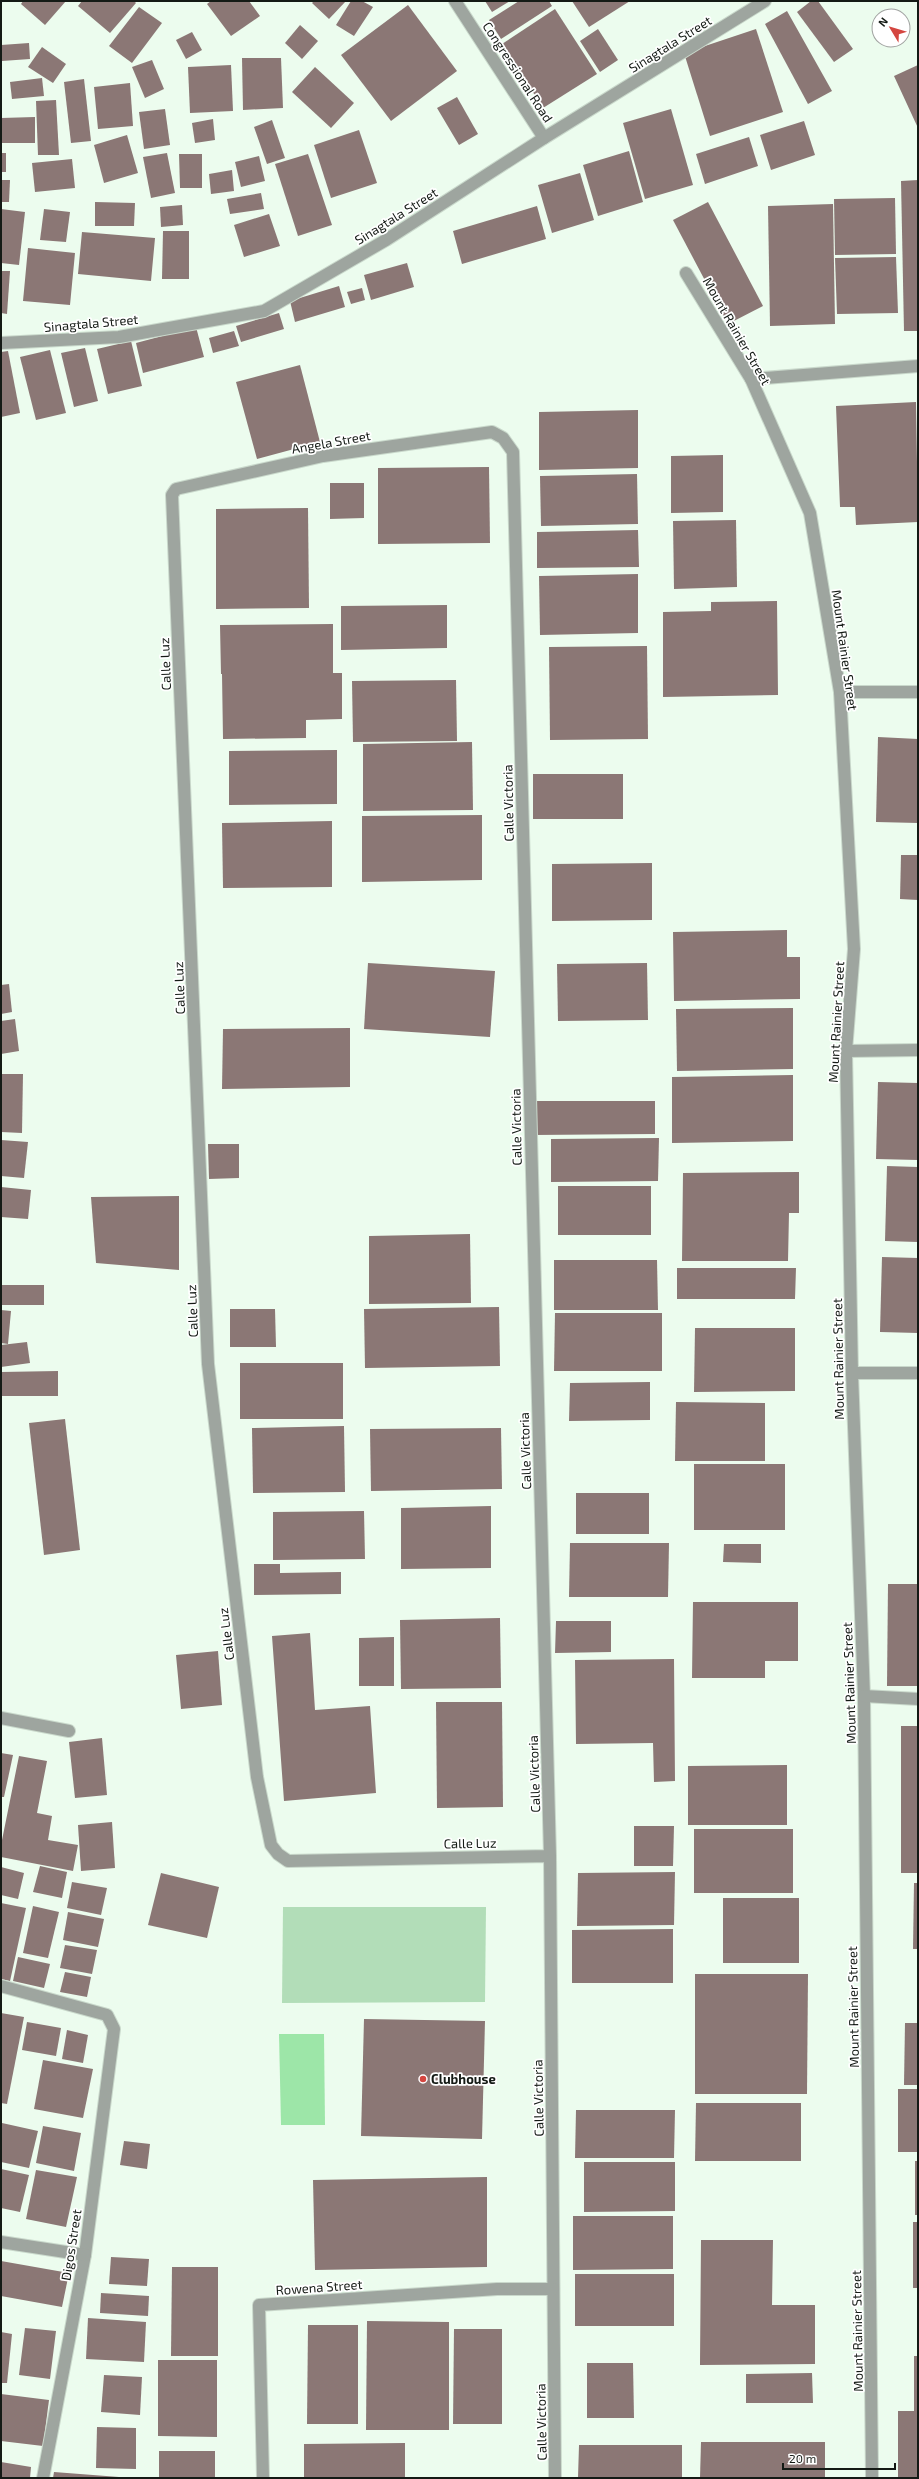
<svg xmlns="http://www.w3.org/2000/svg" width="919" height="2479" font-family="'Exo 2',sans-serif">
<style>
.green{fill:#b2ddb8}
.water{fill:#9de6a8}
.building{fill:#8b7775}
.lines{fill:none;stroke-linecap:round;stroke-linejoin:round}
.minor-casing{stroke:#c9d8cb;stroke-width:14}
.minor{stroke:#9ea59f;stroke-width:12}
.poi-dot{fill:#d44640;stroke:#fff;stroke-width:1.5}
.labels{text-anchor:middle;dominant-baseline:central;stroke-width:3.5;stroke-linejoin:round;paint-order:stroke}
.street-label{font-size:13px;fill:#141a15;stroke:#fff}
.poi-label{font-size:13px;font-weight:bold;fill:#141a15;stroke:#fff;text-anchor:start}
</style>
<rect width="100%" height="100%" fill="#ecfcee"/>
<path class="green" d="M283 1907H486L485 2002 282 2003Z"/>
<path class="water" d="M279 2034H324L325 2125H281Z"/>
<g class="building">
<path d="M23 1H66L45 25 21 4Z"/>
<path d="M82 1H134L136 3 110 33 78 6Z"/>
<path d="M211 1H249L260 16 231 36 207 4Z"/>
<path d="M314 1H346L329 19 312 3Z"/>
<path d="M351 1H362L373 7 354 36 336 25Z"/>
<path d="M485 1H510L492 12Z"/>
<path d="M519 1H549L552 6 501 39 489 20Z"/>
<path d="M572 1H630L589 27Z"/>
<path d="M811 1H818L853 49 834 62 797 12Z"/>
<path d="M408 5 457 71 391 121 341 55Z"/>
<path d="M139 7 162 23 132 63 109 46Z"/>
<path d="M555 9 597 74 543 108 502 44Z"/>
<path d="M787 11 832 91 808 104 765 24Z"/>
<path d="M300 25 318 41 302 59 285 43Z"/>
<path d="M598 29 618 60 600 72 580 41Z"/>
<path d="M756 29 783 112 710 136 684 53Z"/>
<path d="M192 32 202 50 186 59 176 40Z"/>
<path d="M29 43 30 59 2 61 1 45Z"/>
<path d="M42 47 66 64 53 83 28 67Z"/>
<path d="M242 58H281L283 108 243 110Z"/>
<path d="M152 60 164 89 145 98 132 67Z"/>
<path d="M231 65 233 111 190 113 188 67Z"/>
<path d="M918 65V128L894 76Z"/>
<path d="M315 67 354 103 331 128 292 92Z"/>
<path d="M42 78 44 96 12 99 10 82Z"/>
<path d="M84 79 91 141 71 143 64 82Z"/>
<path d="M130 83 133 126 98 129 94 87Z"/>
<path d="M457 97 478 134 459 145 437 108Z"/>
<path d="M56 100 59 155H38L36 101Z"/>
<path d="M165 109 170 145 144 149 139 112Z"/>
<path d="M671 109 693 185 645 199 623 123Z"/>
<path d="M35 117V143H1V118Z"/>
<path d="M213 119 215 140 195 143 192 123Z"/>
<path d="M272 120 285 158 267 164 254 127Z"/>
<path d="M804 121 815 155 771 170 760 135Z"/>
<path d="M359 130 377 183 331 198 314 145Z"/>
<path d="M127 135 138 173 104 183 94 145Z"/>
<path d="M749 137 758 166 705 184 696 154Z"/>
<path d="M629 151 643 202 598 216 583 165Z"/>
<rect x="1" y="153" width="5" height="19"/>
<path d="M167 153 175 193 151 198 143 157Z"/>
<path d="M179 154H202V188H180Z"/>
<path d="M308 154 332 225 298 236 275 164Z"/>
<path d="M259 156 265 181 241 187 235 162Z"/>
<path d="M72 159 75 188 35 192 32 163Z"/>
<path d="M232 170 234 191 211 194 209 174Z"/>
<path d="M580 173 594 220 552 233 538 185Z"/>
<path d="M1 180H10L9 202H1Z"/>
<path d="M918 180V331H904L901 181Z"/>
<path d="M261 193 264 209 230 214 227 199Z"/>
<path d="M895 198 896 254 835 255 834 199Z"/>
<path d="M95 202 135 203 134 226H95Z"/>
<path d="M708 202 763 306 728 324 673 220Z"/>
<path d="M833 204 835 324 770 326 768 206Z"/>
<path d="M182 205 183 225 161 227 160 207Z"/>
<path d="M537 206 546 239 462 264 453 231Z"/>
<path d="M1 209 25 212 19 265 1 263Z"/>
<path d="M44 209 70 212 66 242 40 240Z"/>
<path d="M269 214 280 246 244 257 234 225Z"/>
<path d="M163 231H189V279H162Z"/>
<path d="M82 232 155 238 151 281 78 274Z"/>
<path d="M28 248 75 253 70 305 23 301Z"/>
<path d="M896 257 898 313 837 314 835 258Z"/>
<path d="M407 263 414 287 371 300 364 275Z"/>
<path d="M1 271H10L7 314 1 313Z"/>
<path d="M339 286 345 307 295 322 290 301Z"/>
<path d="M362 288 365 300 351 304 347 292Z"/>
<path d="M279 313 284 329 241 342 236 326Z"/>
<path d="M196 327 204 357 143 373 136 343Z"/>
<path d="M234 331 239 346 213 353 209 338Z"/>
<path d="M131 341 142 386 108 394 97 349Z"/>
<path d="M85 348 98 401 74 407 61 353Z"/>
<path d="M50 350 66 413 36 420 20 357Z"/>
<path d="M8 351 20 413 1 417V352Z"/>
<path d="M300 365 320 442 257 459 236 382Z"/>
<path d="M916 402 918 522 856 525 855 507H840L836 406Z"/>
<path d="M638 410V468L539 470V412Z"/>
<path d="M723 455V512L671 513V456Z"/>
<path d="M489 467 490 543 378 544V468Z"/>
<path d="M637 474 638 524 541 526 540 476Z"/>
<path d="M330 483H364V518L330 519Z"/>
<path d="M308 508 309 608 216 609V509Z"/>
<path d="M736 520 737 587 674 589 673 521Z"/>
<path d="M638 530 639 567 537 568V532Z"/>
<path d="M638 574V633L540 635 539 576Z"/>
<path d="M777 601 778 695 663 697V612L711 611V602Z"/>
<path d="M447 605V648L341 650V606Z"/>
<path d="M333 624V673H342V719L306 720V738L223 739 222 674 284 673 221 674 220 625Z"/>
<path d="M647 646 648 739 550 740 549 647Z"/>
<path d="M456 680 457 741 353 742 352 681Z"/>
<path d="M878 737 918 739V823L876 822Z"/>
<path d="M472 742 473 810 363 811V744Z"/>
<path d="M337 750V804L229 805V751Z"/>
<rect x="533" y="774" width="90" height="45"/>
<path d="M482 815V880L362 882V816Z"/>
<path d="M332 821V887L223 888 222 823Z"/>
<path d="M901 855H918V900L900 899Z"/>
<path d="M652 863V920L552 921V864Z"/>
<path d="M787 930V957H800V999L674 1001 673 932Z"/>
<path d="M368 963 495 971 490 1037 364 1029Z"/>
<path d="M647 963 648 1020 558 1021 557 964Z"/>
<path d="M9 984 12 1012 1 1014V985Z"/>
<path d="M793 1008V1069L677 1071 676 1009Z"/>
<path d="M15 1019 19 1051 1 1054V1021Z"/>
<path d="M350 1028V1087L222 1089 223 1029Z"/>
<path d="M1 1074H23L22 1133 1 1132Z"/>
<path d="M793 1075V1141L672 1143V1077Z"/>
<path d="M878 1082 918 1083V1160L876 1159Z"/>
<path d="M534 1101H655V1134L533 1135Z"/>
<path d="M659 1138 658 1181 551 1182V1139Z"/>
<path d="M1 1140 28 1142 24 1178 1 1176Z"/>
<path d="M208 1144H239V1178L209 1179Z"/>
<path d="M887 1166 918 1167V1242L885 1241Z"/>
<path d="M799 1172V1213H789L788 1261H682L683 1173Z"/>
<rect x="558" y="1186" width="93" height="49"/>
<path d="M1 1187 31 1190 28 1219 1 1217Z"/>
<path d="M179 1196V1270L96 1263 91 1197Z"/>
<path d="M470 1234 471 1303 369 1304V1236Z"/>
<path d="M882 1257 918 1258V1333L880 1332Z"/>
<path d="M554 1260H657L658 1310H554Z"/>
<path d="M677 1268H796L795 1299H677Z"/>
<rect x="1" y="1285" width="43" height="20"/>
<path d="M499 1307 500 1366 365 1368 364 1309Z"/>
<path d="M230 1309H275L276 1347H230Z"/>
<path d="M1 1310 11 1311 8 1344 1 1343Z"/>
<path d="M555 1313H662V1371H554Z"/>
<path d="M695 1328H795V1391L694 1392Z"/>
<path d="M27 1342 30 1363 1 1367V1345Z"/>
<rect x="240" y="1363" width="103" height="56"/>
<path d="M58 1371V1396H1V1372Z"/>
<path d="M650 1382V1420L569 1421 570 1383Z"/>
<path d="M676 1402 765 1403V1461H675Z"/>
<path d="M65 1419 80 1550 44 1555 29 1423Z"/>
<path d="M344 1426 345 1492 253 1493 252 1428Z"/>
<path d="M501 1428 502 1489 371 1491 370 1429Z"/>
<rect x="694" y="1464" width="91" height="66"/>
<rect x="576" y="1493" width="73" height="41"/>
<path d="M491 1506V1568L401 1569V1508Z"/>
<path d="M364 1511 365 1559 273 1560V1512Z"/>
<path d="M570 1543H669L668 1597H569Z"/>
<path d="M724 1544H761V1563L723 1562Z"/>
<path d="M254 1564H280V1573L341 1572V1594L254 1595Z"/>
<path d="M888 1584H918V1686H887Z"/>
<path d="M693 1602H798V1661H765V1678H692Z"/>
<path d="M500 1618 501 1688 401 1689 400 1620Z"/>
<path d="M556 1621H611V1652L555 1653Z"/>
<path d="M310 1633 315 1710 370 1706 376 1793 284 1801 272 1636Z"/>
<path d="M394 1637V1686H359V1638Z"/>
<path d="M218 1651 222 1705 181 1709 176 1655Z"/>
<path d="M674 1659 675 1781 654 1782 653 1743 576 1744 575 1660Z"/>
<path d="M436 1702H502L503 1807 437 1808Z"/>
<rect x="901" y="1726" width="17" height="147"/>
<path d="M102 1738 107 1795 75 1798 69 1742Z"/>
<path d="M1 1753 13 1755 4 1797H1Z"/>
<path d="M19 1756 47 1761 37 1813 52 1816 48 1840 78 1845 73 1871 1 1857V1845Z"/>
<path d="M787 1765V1825H688V1766Z"/>
<path d="M112 1822 115 1868 81 1871 78 1825Z"/>
<path d="M634 1826H674L673 1866H634Z"/>
<rect x="694" y="1829" width="99" height="64"/>
<path d="M40 1866 67 1872 62 1898 33 1892Z"/>
<path d="M1 1867 24 1873 18 1899 1 1895Z"/>
<path d="M675 1872 674 1925 577 1926 578 1873Z"/>
<path d="M161 1873 219 1887 207 1938 148 1925Z"/>
<path d="M72 1882 107 1888 101 1915 67 1908Z"/>
<path d="M914 1883H918V1949H913Z"/>
<rect x="723" y="1898" width="76" height="65"/>
<path d="M1 1903 26 1908 10 1981 1 1979Z"/>
<path d="M33 1906 59 1912 48 1958 23 1953Z"/>
<path d="M68 1912 104 1919 98 1947 63 1940Z"/>
<path d="M673 1929V1983H572V1930Z"/>
<path d="M65 1945 97 1950 92 1974 60 1968Z"/>
<path d="M18 1957 50 1964 44 1988 13 1981Z"/>
<path d="M65 1972 91 1977 87 1997 60 1992Z"/>
<path d="M695 1974H808L807 2094H695Z"/>
<path d="M1 2013 24 2017 7 2104 1 2103Z"/>
<path d="M364 2019 485 2021 482 2139 361 2136Z"/>
<path d="M27 2022 61 2028 56 2056 22 2050Z"/>
<path d="M905 2023H918V2085H904Z"/>
<path d="M67 2030 88 2035 83 2063 62 2059Z"/>
<path d="M43 2060 93 2069 83 2118 34 2109Z"/>
<rect x="898" y="2089" width="20" height="63"/>
<path d="M696 2103H801V2161H695Z"/>
<path d="M576 2110H675L674 2158H575Z"/>
<path d="M2 2123 38 2131 29 2168 1 2162Z"/>
<path d="M43 2126 81 2133 74 2171 36 2163Z"/>
<path d="M124 2141 150 2144 147 2169 120 2165Z"/>
<rect x="915" y="2161" width="3" height="54"/>
<path d="M584 2162H675V2211L584 2212Z"/>
<path d="M1 2169 29 2175 20 2212 1 2208Z"/>
<path d="M36 2170 77 2177 66 2227 26 2219Z"/>
<path d="M487 2177V2267L315 2270 313 2180Z"/>
<path d="M573 2216H673V2269L573 2270Z"/>
<rect x="913" y="2222" width="5" height="66"/>
<path d="M701 2240H773L772 2305H815V2364L700 2365Z"/>
<path d="M111 2257 149 2259 147 2286 109 2284Z"/>
<path d="M1 2261 69 2273 62 2307 1 2296Z"/>
<path d="M172 2267H218V2356H171Z"/>
<rect x="575" y="2274" width="99" height="52"/>
<path d="M101 2293 149 2296 148 2316 100 2313Z"/>
<path d="M88 2318 146 2322 144 2362 86 2359Z"/>
<path d="M367 2321 449 2322V2430H366Z"/>
<path d="M308 2325H358V2424H307Z"/>
<path d="M25 2328 56 2331 50 2379 19 2375Z"/>
<path d="M454 2329H502V2424H453Z"/>
<path d="M1 2332 12 2334 7 2383H1Z"/>
<path d="M914 2356H918V2477H898V2411H914Z"/>
<path d="M158 2360H217V2437L158 2436Z"/>
<path d="M587 2363H633L634 2418H587Z"/>
<path d="M812 2373 813 2403H746V2374Z"/>
<path d="M104 2375 142 2377 140 2415 101 2412Z"/>
<path d="M1 2394 49 2400 43 2446 1 2441Z"/>
<path d="M97 2427 136 2428V2469L96 2468Z"/>
<path d="M701 2442H825V2478H700Z"/>
<path d="M405 2443V2478H304V2444Z"/>
<path d="M579 2445H682V2478H578Z"/>
<rect x="159" y="2451" width="56" height="27"/>
<path d="M1 2462 31 2467 30 2478H1Z"/>
<path d="M54 2472 119 2477V2478H53Z"/>
</g>
<g class="lines">
<defs>
<g id="minor">
<path d="M455 1 544 138"/>
<path d="M686 273 751 379 810 513 840 692 854 949 846 1051 852 1373 864 1696 872 2478"/>
<path d="M1 343 119 337 264 311 386 240 544 138 765 1"/>
<path d="M751 379 918 366"/>
<path d="M840 692H918"/>
<path d="M846 1051 918 1050"/>
<path d="M852 1373H918"/>
<path d="M864 1696 918 1699"/>
<path d="M1 1718 69 1731"/>
<path d="M550 1856 288 1861 278 1854 271 1845 257 1777 208 1364 172 495 176 489 323 456 492 432 503 438 513 452 550 1856 555 2478"/>
<path d="M1 1986 107 2015 114 2029 85 2255 43 2478"/>
<path d="M1 2242 85 2255"/>
<path d="M263 2478 259 2305 497 2289H553"/>
</g>
</defs>
<use href="#minor" class="minor-casing"/>
<use href="#minor" class="minor"/>
</g>
<circle class="poi-dot" cx="423" cy="2079" r="4"/>
<g class="labels">
<g class="street-label">
<text transform="translate(670 44) rotate(-32)">Sinagtala Street</text>
<text transform="translate(518 72) rotate(57)">Congressional Road</text>
<text transform="translate(396 216) rotate(-32)">Sinagtala Street</text>
<text transform="translate(91 323) rotate(-5)">Sinagtala Street</text>
<text transform="translate(737 331) rotate(60)">Mount Rainier Street</text>
<text transform="translate(331 442) rotate(-10)">Angela Street</text>
<text transform="translate(845 650) rotate(82)">Mount Rainier Street</text>
<text transform="translate(165 664) rotate(-92)">Calle Luz</text>
<text transform="translate(508 803) rotate(-91)">Calle Victoria</text>
<text transform="translate(179 988) rotate(-92)">Calle Luz</text>
<text transform="translate(836 1022) rotate(-87)">Mount Rainier Street</text>
<text transform="translate(516 1127) rotate(-91)">Calle Victoria</text>
<text transform="translate(192 1311) rotate(-92)">Calle Luz</text>
<text transform="translate(838 1359) rotate(-91)">Mount Rainier Street</text>
<text transform="translate(525 1451) rotate(-92)">Calle Victoria</text>
<text transform="translate(226 1634) rotate(-97)">Calle Luz</text>
<text transform="translate(849 1683) rotate(-92)">Mount Rainier Street</text>
<text transform="translate(534 1774) rotate(-92)">Calle Victoria</text>
<text transform="translate(470 1843) rotate(-1)">Calle Luz</text>
<text transform="translate(853 2007) rotate(-91)">Mount Rainier Street</text>
<text transform="translate(538 2098) rotate(-91)">Calle Victoria</text>
<text transform="translate(71 2245) rotate(-81)">Digos Street</text>
<text transform="translate(319 2287) rotate(-4)">Rowena Street</text>
<text transform="translate(857 2331) rotate(-91)">Mount Rainier Street</text>
<text transform="translate(541 2422) rotate(-91)">Calle Victoria</text>
</g>
<g class="poi-label">
<text x="431" y="2079">Clubhouse</text>
</g>
</g>
<rect width="919" height="2479" fill="none" stroke="#141a15" stroke-width="4"/>
<g transform="translate(891 28) rotate(308)"><circle r="19" fill="#ffffff" stroke="#a1a3a1"/>
<path d="M0-3L7 15L0 10L-7 15Z" fill="#d44640"/>
<text y="-6" font-size="11" font-weight="bold" text-anchor="middle" fill="#141a15">N</text>
</g>
<path d="M783 2463v6h112v-6" fill="none" stroke="#141a15" stroke-width="2"/>
<text x="789" y="2463" font-size="12" fill="#141a15" stroke="#ffffff" stroke-width="3" paint-order="stroke">20 m</text>
</svg>
